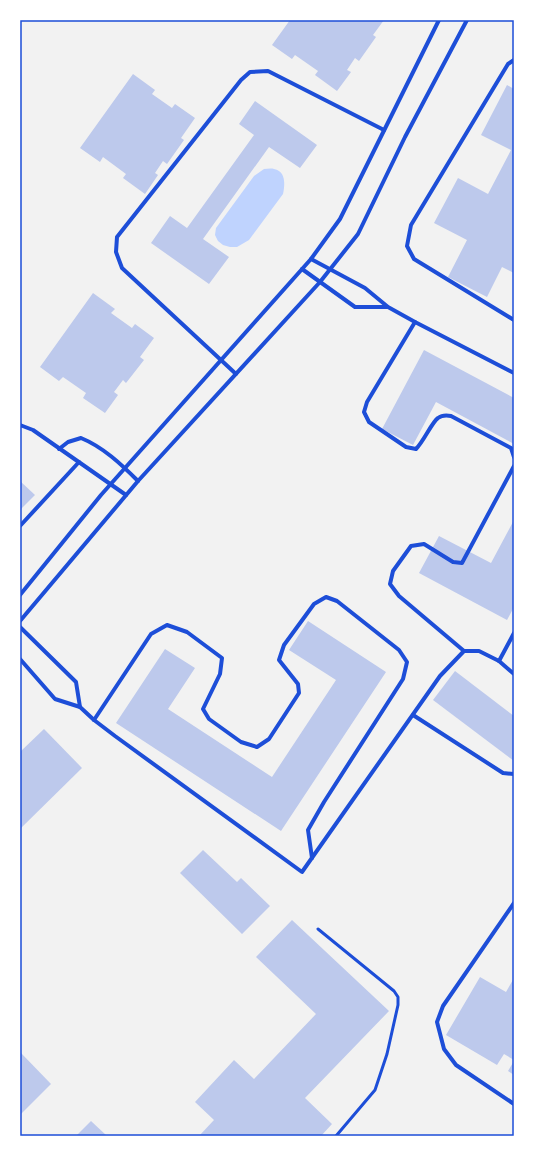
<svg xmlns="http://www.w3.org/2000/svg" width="534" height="1156" font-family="'Exo 2',sans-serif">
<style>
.water{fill:#bfd3fe}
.building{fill:#bdc9ec}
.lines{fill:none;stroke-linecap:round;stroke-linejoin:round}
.service{stroke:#1d4ed8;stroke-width:3}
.minor{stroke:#1d4ed8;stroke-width:4}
.neatline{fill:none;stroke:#1d4ed8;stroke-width:1.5}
</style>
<rect width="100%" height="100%" fill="#f2f2f2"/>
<path class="water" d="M264 169C267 169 271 168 274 169 286 171 285 185 283 194L249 240 237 247H230L223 245 218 241 215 235 216 228 254 176Z"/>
<g class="building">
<path d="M290 20H384L373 35 376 37 359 61 355 58 347 70 351 72 337 91 315 75 318 71 295 55 292 59 272 45Z"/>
<path d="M133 74 155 90 152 94 172 108 175 104 195 118 181 138 184 140 167 164 163 161 155 173 158 175 145 194 123 178 126 174 103 157 100 162 80 148Z"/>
<path d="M507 85 514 89V273L502 267 487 297 448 277 467 240 434 223 458 178 488 194 511 150 481 135Z"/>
<path d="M255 101 317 145 300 168 269 147 203 239 229 257 209 284 151 243 170 216 187 228 254 135 239 124Z"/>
<path d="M93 293 115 309 111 313 132 328 135 324 154 338 140 357 144 360 126 383 123 380 114 392 118 395 105 413 83 398 86 393 63 377 59 381 40 367Z"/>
<path d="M424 350 514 398V444L436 402 413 445 382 429Z"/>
<path d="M20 481 35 495 20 510Z"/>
<path d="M514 520V607L507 620 419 573 439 536 491 563Z"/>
<path d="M308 621 386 672 281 831 116 723 165 649 195 668 168 709 272 777 336 680 289 650Z"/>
<path d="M455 671 514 716V761L433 700Z"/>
<path d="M44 729 82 768 20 829V752Z"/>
<path d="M203 850 237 882 241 878 270 906 242 934 180 873Z"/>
<path d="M292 920 389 1011 305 1098 332 1124 321 1136H199L214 1120 195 1102 234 1060 254 1079 316 1014 256 957Z"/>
<path d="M480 977 506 992 514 978V1060L504 1054 497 1065 446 1035Z"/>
<path d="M20 1052 51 1084 21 1114 20 1112Z"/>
<path d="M514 1061V1075L508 1071Z"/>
<path d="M91 1121 107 1136H76Z"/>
</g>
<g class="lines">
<path class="service" d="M318 929 394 991 398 997V1005L387 1054 375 1090 336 1136"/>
<g class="minor">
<path d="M514 60 508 64 411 225 407 246 414 259 514 320"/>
<path d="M311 259 365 288 388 307 415 322 514 373"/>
<path d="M302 269 355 307H387"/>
<path d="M415 322 367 402 364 412 369 422 406 447 416 449C424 441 432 422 438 418 442 415 446 415 451 416L511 448 514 457"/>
<path d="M236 374 122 268 116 252 117 237 241 80 250 72 268 71 384 130"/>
<path d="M20 425 33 430 126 495"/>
<path d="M59 449 68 442 81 438C103 447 121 464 138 481"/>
<path d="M20 526 79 462"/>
<path d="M20 595 101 495 311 259 340 219 439 20"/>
<path d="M20 621 138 481 320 282 358 234 405 137 467 20"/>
<path d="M20 627 76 682 80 707"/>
<path d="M464 651 399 596 390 584 393 571 411 546 424 544 453 562 462 563 514 466"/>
<path d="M20 659 55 699 80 707 94 720 115 736 302 872 440 676 464 651H479L499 661 514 674"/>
<path d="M499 661 514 633"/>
<path d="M413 715 503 773 514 774"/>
<path d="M94 720 151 634 167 625 187 632 222 658 220 674 203 709 209 719 241 742 257 747 269 739 299 693 298 684 279 660 284 645 314 604 326 597 337 601 399 650 407 662 403 679 324 802 308 830 312 858"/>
<path d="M514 903 443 1006 437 1022 444 1049 456 1065 514 1104"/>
</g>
</g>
<rect width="534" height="1156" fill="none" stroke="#ffffff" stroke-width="42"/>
<rect x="21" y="21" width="492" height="1114" class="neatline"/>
</svg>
